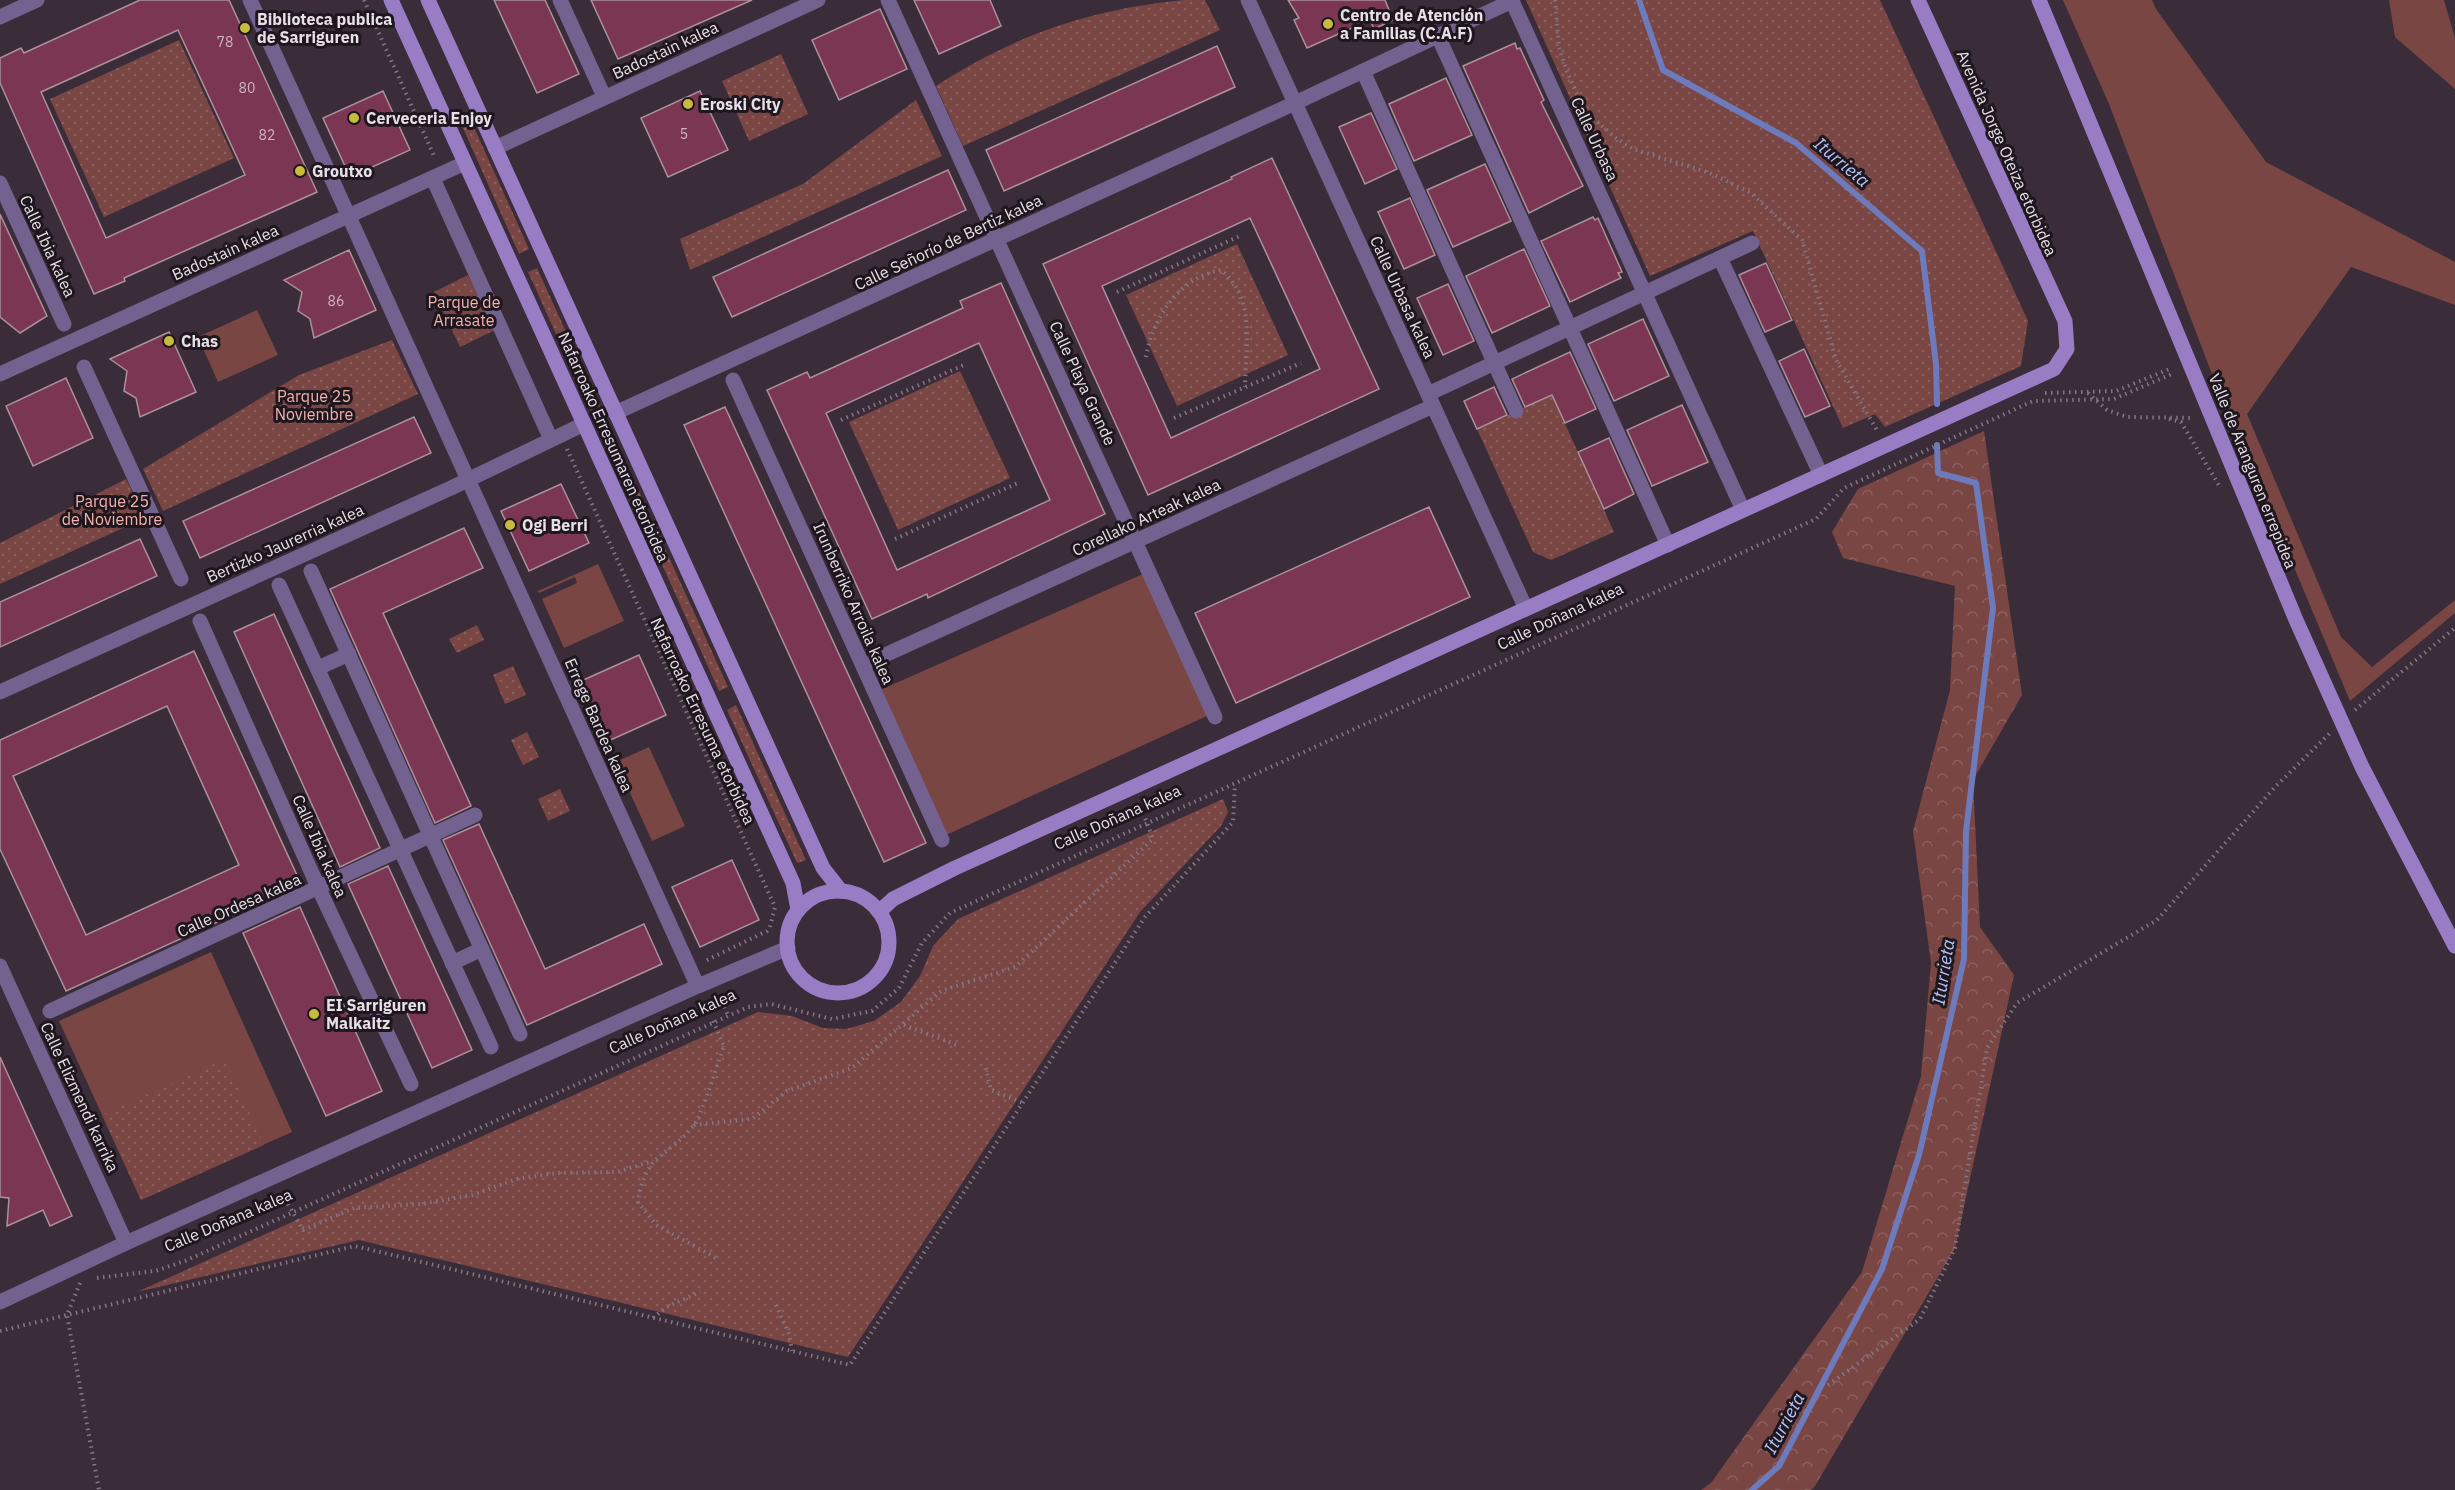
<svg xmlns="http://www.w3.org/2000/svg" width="2455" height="1490" font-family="'IBM Plex Sans',sans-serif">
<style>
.grass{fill:#794644}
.forest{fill:url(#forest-crowns)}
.park{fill:url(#park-dots)}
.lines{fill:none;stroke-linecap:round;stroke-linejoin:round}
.stream{stroke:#6d7bbc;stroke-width:6}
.building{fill:#7a3653;stroke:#ab919a;stroke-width:1.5;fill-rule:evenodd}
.path{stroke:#847783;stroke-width:4;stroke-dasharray:1.5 4.5;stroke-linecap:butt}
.street{stroke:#73628f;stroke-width:15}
.secondary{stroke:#987cc4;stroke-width:15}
.poi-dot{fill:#c6bb3c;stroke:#1e171e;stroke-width:2}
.labels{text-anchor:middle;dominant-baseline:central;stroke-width:6;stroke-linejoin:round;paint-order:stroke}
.number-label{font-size:14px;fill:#cdb5c3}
.poi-label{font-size:16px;font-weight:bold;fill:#e9dfe8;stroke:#1e171e;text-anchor:start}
.street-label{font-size:16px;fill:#e9dfe8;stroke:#1e171e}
.park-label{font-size:16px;fill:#f3b1ad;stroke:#1e171e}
.water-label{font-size:18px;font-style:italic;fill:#b5c2f9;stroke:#1e171e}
</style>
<defs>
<pattern id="forest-crowns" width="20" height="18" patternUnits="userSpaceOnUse" patternTransform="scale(1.5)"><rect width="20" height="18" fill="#794644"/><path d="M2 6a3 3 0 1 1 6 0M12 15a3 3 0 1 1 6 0" fill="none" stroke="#8c605f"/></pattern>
<pattern id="park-dots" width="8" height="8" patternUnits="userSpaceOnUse" patternTransform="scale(1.5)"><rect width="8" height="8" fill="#794644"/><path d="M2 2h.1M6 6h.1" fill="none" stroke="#8c605f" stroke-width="1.8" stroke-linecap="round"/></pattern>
</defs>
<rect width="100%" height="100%" fill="#3b2c3a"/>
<g class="grass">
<path d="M2063 0H2152L2156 9 2266 162 2455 262V305L2351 267 2247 414 2341 637 2372 667 2455 600V613L2350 701 2230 414 2223 403 2109 104Z"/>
<path d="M2389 0H2444L2455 38V89L2395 37Z"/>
<path d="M257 310 278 355 218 382 198 337Z"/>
<path d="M598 564 624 621 564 648 542 599 577 583 575 577 539 593 538 591Z"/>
<path d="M1143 574 1207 716 946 835 880 690Z"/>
<path d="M649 747 685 826 652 841 616 762Z"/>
<path d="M211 952 292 1132 141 1200 59 1021Z"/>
</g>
<path class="forest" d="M1984 431 2022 695 1973 780 1980 927 2014 975 1955 1248 1815 1486 1811 1490H1701L1711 1483 1862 1272 1921 1076 1931 963 1913 831 1950 690 1955 586 1843 558 1832 532 1858 489Z"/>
<g class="park">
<path d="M1184 0H1205L1220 30 963 146 936 86 939 84C1017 34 1092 9 1184 0Z"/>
<path d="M1526 0H1880L2028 321 2021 366 1885 427 1875 414 1843 428 1753 231 1650 276Z"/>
<path d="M179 40 234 158 104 217 50 99Z"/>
<path d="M781 54 808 114 749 141 722 81Z"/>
<path d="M916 100 942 156 690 270 680 239 803 184Z"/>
<path d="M472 123 529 249 519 254 463 128Z"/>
<path d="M1237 244 1288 355 1177 406 1126 295Z"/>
<path d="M537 268 623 457 614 462 528 272Z"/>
<path d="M468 275 495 330 460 347 434 292Z"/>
<path d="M392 340 418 394 163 511 143 469 299 375Z"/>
<path d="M960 371 1010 478 898 530 849 422Z"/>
<path d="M1552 395 1614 532 1551 560 1533 552 1477 429Z"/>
<path d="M632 476 728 687 719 691 624 480Z"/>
<path d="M126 479 145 518 0 584V543Z"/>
<path d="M477 625 484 640 457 653 449 639Z"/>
<path d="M513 666 526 695 505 704 493 675Z"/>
<path d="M736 705 806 860 797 863 727 710Z"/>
<path d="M527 732 539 757 523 765 511 740Z"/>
<path d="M560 789 570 811 548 821 538 799Z"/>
<path d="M1223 799 1228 812 1221 826 1140 912 848 1357 359 1240 137 1292 758 1012 792 1016 823 1028 846 1029 874 1021 901 1002 920 976 933 946 958 919Z"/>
<path d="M225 1059 264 1145 141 1200 102 1115Z"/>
</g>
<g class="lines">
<g class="stream">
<path d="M1639 0 1663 70 1796 143 1922 251 1936 364 1937 404"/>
<path d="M1752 1490 1779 1466 1882 1269 1919 1155 1964 959 1966 831 1993 608 1976 483 1938 473 1937 445"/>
</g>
</g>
<g class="building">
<path d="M140 0H229L317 192 124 278 125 281 94 294 0 83V58L21 48 24 53ZM178 30 245 175 106 238 41 92Z"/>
<path d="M494 0H545L579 74 537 93Z"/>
<path d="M591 0H752L618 59Z"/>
<path d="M914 0H990L1001 26 939 54Z"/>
<path d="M1288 0H1385L1393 20 1374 29 1370 20 1307 48 1294 20 1299 18Z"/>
<path d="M880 9 907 69 839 100 812 40Z"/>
<path d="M1515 43 1517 49 1520 48 1544 100 1541 102 1583 186 1529 213 1463 66Z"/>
<path d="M1217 46 1235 87 1004 191 986 150Z"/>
<path d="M1446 78 1472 135 1414 161 1389 104Z"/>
<path d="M383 91 410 150 350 177 323 118Z"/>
<path d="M700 91 728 150 668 177 641 118Z"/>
<path d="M1371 113 1397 169 1365 184 1339 127Z"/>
<path d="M1272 158 1379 389 1148 495 1043 264 1232 179 1231 177ZM1250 218 1320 369 1171 438 1102 286Z"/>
<path d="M1485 164 1511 221 1453 247 1427 190Z"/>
<path d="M948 170 966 210 732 317 713 277Z"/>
<path d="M1410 198 1435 255 1404 269 1378 212Z"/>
<path d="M0 214 47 316 20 333 0 317Z"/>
<path d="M1593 217 1595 220 1598 218 1622 272 1618 273 1621 278 1570 302 1541 241Z"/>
<path d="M1524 249 1550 306 1492 333 1466 276Z"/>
<path d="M349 250 376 310 314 338 310 319 298 311 302 292 284 280Z"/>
<path d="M1766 263 1792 320 1765 332 1739 275Z"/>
<path d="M1001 283 1105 514 928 598 927 594 872 619 767 390 807 372 810 378 963 308 960 301ZM979 343 1050 500 897 570 826 413Z"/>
<path d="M1448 284 1474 341 1443 355 1417 298Z"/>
<path d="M1643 319 1669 376 1614 401 1588 344Z"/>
<path d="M169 332 196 392 140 417 136 398 124 391 127 371 110 359Z"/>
<path d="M1804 349 1830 406 1805 417 1779 361Z"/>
<path d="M1570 352 1596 409 1565 423 1552 395 1525 407 1512 379Z"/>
<path d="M66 378 93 438 33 466 6 406Z"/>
<path d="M1494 387 1507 415 1477 429 1464 401Z"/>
<path d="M1682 405 1708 462 1652 486 1627 430Z"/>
<path d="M725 407 926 843 884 862 684 425Z"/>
<path d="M414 417 431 453 200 558 183 521Z"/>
<path d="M1609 438 1634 494 1604 509 1578 452Z"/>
<path d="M561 484 589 543 529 571 501 511Z"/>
<path d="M1429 507 1470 597 1236 703 1195 613Z"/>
<path d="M464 528 483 568 383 613 471 806 435 823 330 589Z"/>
<path d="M140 539 157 576 0 647V602Z"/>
<path d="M274 614 380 848 340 867 234 632Z"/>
<path d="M194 651 301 884 66 991 0 849V740ZM167 706 239 865 86 935 13 776Z"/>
<path d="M639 655 666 715 606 742 579 682Z"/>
<path d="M479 824 545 969 644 924 662 964 527 1025 443 840Z"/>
<path d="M732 860 759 920 700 947 672 887Z"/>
<path d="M388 866 472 1050 432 1068 348 884Z"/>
<path d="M300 907 382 1091 326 1116 243 933Z"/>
<path d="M0 1057 72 1216 50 1226 43 1210 7 1226 9 1198 0 1197Z"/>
</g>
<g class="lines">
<g class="path">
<path d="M364 0 435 158"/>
<path d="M1555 0 1559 47 1567 72 1576 92 1595 120 1616 138 1633 149 1710 173 1751 193 1802 240 1836 360 1878 432"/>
<path d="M1117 292 1242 235"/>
<path d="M1146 357C1153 317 1180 277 1221 270 1256 298 1246 346 1245 387"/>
<path d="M2045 393 2116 391 2172 368"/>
<path d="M2088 393 2107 410 2127 417 2192 418"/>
<path d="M1174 418 1301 363"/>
<path d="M2169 419 2181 422 2220 487"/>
<path d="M841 420 966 364"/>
<path d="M567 449 775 907 770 927 767 931 705 961"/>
<path d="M895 539 1020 482"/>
<path d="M2355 710 2455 628"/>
<path d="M719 996 728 1015"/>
<path d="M713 1021 724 1046C717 1064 703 1113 694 1125 669 1158 645 1151 638 1202L656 1225 718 1259"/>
<path d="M904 1025 957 1045"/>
<path d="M986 1068 991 1090 1023 1103"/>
<path d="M694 1125 752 1119 787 1091 852 1068 941 991 1015 967 1153 839 1144 815"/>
<path d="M288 1204 303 1230 354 1208 421 1204 472 1195 517 1179 557 1173 617 1172 653 1161"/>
<path d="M97 1278 155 1271 185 1261 748 1007 771 1004 832 1019 872 1011 899 988 922 943 950 913 1816 519 1844 488 2033 401 2114 399 2174 373"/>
<path d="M80 1283 67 1315 99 1490"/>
<path d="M776 1305 789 1334 792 1351"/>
<path d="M653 1318 666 1307 700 1292"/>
<path d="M0 1331 355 1246 850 1365 1145 917 1233 822 1235 785"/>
<path d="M1828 1385 1920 1319 1955 1248 1987 1048 2017 1003 2157 920 2275 787 2330 733"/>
</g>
<g class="street">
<path d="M250 0 345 208"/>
<path d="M560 0 602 92"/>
<path d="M888 0 994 233"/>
<path d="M1248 0 1526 609"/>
<path d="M0 17 37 0"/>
<path d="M1438 36 1668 545"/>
<path d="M1363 71 1516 411"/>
<path d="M495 148 818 0"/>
<path d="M0 183 64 324"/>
<path d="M435 183 549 435"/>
<path d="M351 221 465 473"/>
<path d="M1000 247 1132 535"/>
<path d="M1720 258 1821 475"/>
<path d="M84 367 181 579"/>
<path d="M0 374 465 163"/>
<path d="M733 380 942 840"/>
<path d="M1428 394 1752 243"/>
<path d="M615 413 1295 103 1512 1 1743 510"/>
<path d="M471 486 694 978"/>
<path d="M1138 548 1215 717"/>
<path d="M311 571 520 1034"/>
<path d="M279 585 491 1047"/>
<path d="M200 621 319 889 411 1084"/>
<path d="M874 660 1433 406"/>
<path d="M318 668 349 654"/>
<path d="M0 692 451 488 584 424"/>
<path d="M452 963 482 949"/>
<path d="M0 966 126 1243"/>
<path d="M50 1011 475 815"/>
<path d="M0 1302 126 1243 698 986 788 948"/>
</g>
<g class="secondary">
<path d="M391 0 793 883 798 910"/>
<path d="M428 0 823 868 841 891"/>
<path d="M2039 0 2296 620 2362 767 2455 946"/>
<circle cx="838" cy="942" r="51"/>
<path d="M879 912 893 899 955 868 2054 369 2067 349 2065 321 1918 0"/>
</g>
</g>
<g class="poi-dot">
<circle cx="1328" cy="24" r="6"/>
<circle cx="245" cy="28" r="6"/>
<circle cx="688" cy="104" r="6"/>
<circle cx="354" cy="118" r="6"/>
<circle cx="300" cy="171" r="6"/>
<circle cx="169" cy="341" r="6"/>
<circle cx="510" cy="525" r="6"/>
<circle cx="314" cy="1014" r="6"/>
</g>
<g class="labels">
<g class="number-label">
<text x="225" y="42">78</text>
<text x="247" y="88">80</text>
<text x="684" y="134">5</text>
<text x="267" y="135">82</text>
<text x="336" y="301">86</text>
</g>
<g class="poi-label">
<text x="1340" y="15">Centro de Atención<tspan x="1340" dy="18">a Familias (C.A.F)</tspan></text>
<text x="257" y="19">Biblioteca publica<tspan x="257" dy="18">de Sarriguren</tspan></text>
<text x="700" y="104">Eroski City</text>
<text x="366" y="118">Cerveceria Enjoy</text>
<text x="312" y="171">Groutxo</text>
<text x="181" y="341">Chas</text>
<text x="522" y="525">Ogi Berri</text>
<text x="326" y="1005">EI Sarriguren<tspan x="326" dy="18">Malkaitz</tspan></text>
</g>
<g class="street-label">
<text transform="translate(665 50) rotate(-25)">Badostain kalea</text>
<text transform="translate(1595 139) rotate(65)">Calle Urbasa</text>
<text transform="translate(2007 153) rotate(66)">Avenida Jorge Oteiza etorbidea</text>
<text transform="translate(948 242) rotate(-25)">Calle Señorío de Bertiz kalea</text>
<text transform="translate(48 246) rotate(65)">Calle Ibia kalea</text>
<text transform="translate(225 252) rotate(-24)">Badostain kalea</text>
<text transform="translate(1403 297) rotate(65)">Calle Urbasa kalea</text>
<text transform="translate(1083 383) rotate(65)">Calle Playa Grande</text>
<text transform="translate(614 447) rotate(66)">Nafarroako Erresumaren etorbidea</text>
<text transform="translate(2253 471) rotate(68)">Valle de Aranguren errepidea</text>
<text transform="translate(1146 517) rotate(-25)">Corellako Arteak kalea</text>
<text transform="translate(285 543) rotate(-24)">Bertizko Jaurerria kalea</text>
<text transform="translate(854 603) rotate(66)">Irunberriko Arroila kalea</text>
<text transform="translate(1560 616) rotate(-25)">Calle Doñana kalea</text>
<text transform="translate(703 721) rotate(65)">Nafarroako Erresuma etorbidea</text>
<text transform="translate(599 725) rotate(66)">Errege Bardea kalea</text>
<text transform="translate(1117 817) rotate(-24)">Calle Doñana kalea</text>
<text transform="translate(320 846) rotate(66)">Calle Ibia kalea</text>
<text transform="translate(239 905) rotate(-24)">Calle Ordesa kalea</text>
<text transform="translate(672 1021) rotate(-24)">Calle Doñana kalea</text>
<text transform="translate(80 1097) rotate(65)">Calle Elizmendi karrika</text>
<text transform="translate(228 1220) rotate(-23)">Calle Doñana kalea</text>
</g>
<g class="park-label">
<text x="464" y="302">Parque de<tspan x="464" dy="18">Arrasate</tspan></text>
<text x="314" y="396">Parque 25<tspan x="314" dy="18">Noviembre</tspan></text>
<text x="112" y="501">Parque 25<tspan x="112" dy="18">de Noviembre</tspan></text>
</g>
<g class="water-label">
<text transform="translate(1842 162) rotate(40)">Iturrieta</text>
<text transform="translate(1943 972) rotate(-81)">Iturrieta</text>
<text transform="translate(1784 1423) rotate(-62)">Iturrieta</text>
</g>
</g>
</svg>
